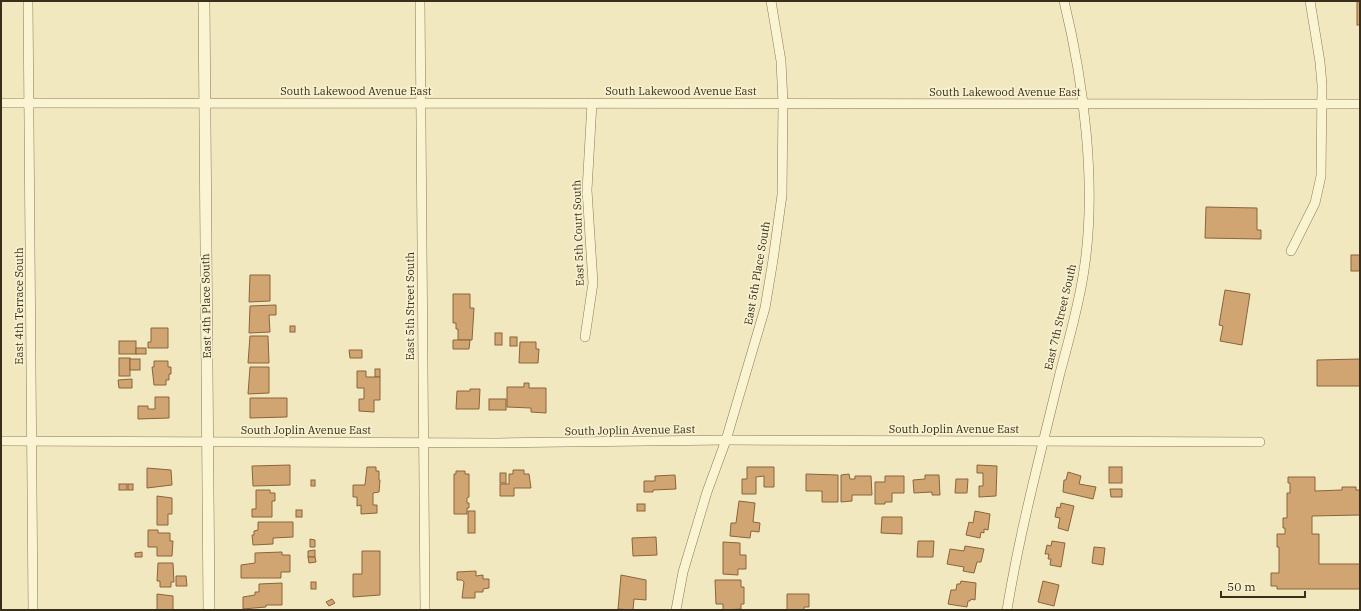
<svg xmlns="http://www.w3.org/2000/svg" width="1361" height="611" font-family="'IBM Plex Serif',serif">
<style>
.building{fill:#d1a572;stroke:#8b643a}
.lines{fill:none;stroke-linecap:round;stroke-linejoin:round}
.minor-casing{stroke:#8b7856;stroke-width:10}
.tertiary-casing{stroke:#8b7856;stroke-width:12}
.minor{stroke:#fbf4d3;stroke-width:9}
.tertiary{stroke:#fbf4d3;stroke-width:11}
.labels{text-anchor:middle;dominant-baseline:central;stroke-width:3.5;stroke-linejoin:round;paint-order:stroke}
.street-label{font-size:11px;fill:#392d1c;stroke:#f8f1cf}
</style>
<rect width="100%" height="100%" fill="#f1e8bf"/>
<g class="building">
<rect x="1357" y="1" width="3" height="24"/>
<path d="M1206 207 1257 208V230H1261V239L1205 238Z"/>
<rect x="1351" y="255" width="9" height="16"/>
<path d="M250 275H270V301L249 302Z"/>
<path d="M1225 290 1250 294 1242 345 1220 341 1223 326 1219 325Z"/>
<path d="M453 294H470V308H474L472 340H458V329H456V323H453Z"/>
<path d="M276 305V315H269L270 332 249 333 250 306Z"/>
<rect x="290" y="326" width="5" height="6"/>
<path d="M151 328H168V348H148V342H151Z"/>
<rect x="495" y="333" width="7" height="12"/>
<path d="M250 336H268L269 363H248Z"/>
<rect x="510" y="337" width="7" height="9"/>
<path d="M453 340H470L469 349H453Z"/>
<rect x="119" y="341" width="17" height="13"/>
<path d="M520 342H536V349H539L538 363H519Z"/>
<rect x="136" y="348" width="10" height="6"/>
<path d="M349 350H362V358H350Z"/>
<rect x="119" y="358" width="11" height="18"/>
<rect x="130" y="359" width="10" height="11"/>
<path d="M1360 359V386H1317V360Z"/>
<path d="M154 361H168V367H171V374H169V380H166V385H154L152 367H154Z"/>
<path d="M250 367H269V393L248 394Z"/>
<rect x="375" y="369" width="5" height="8"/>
<path d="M357 371H366V377H380V400H374V412L359 411V399H364V388H357Z"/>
<path d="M132 379V388H119L118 380Z"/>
<path d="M524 383H529V388H546V413L531 412V408L507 407V387H524Z"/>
<path d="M470 389H480L479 409H456L457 391H470Z"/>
<path d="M155 397H169V418L138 419V406H148V409H155Z"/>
<path d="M250 398H287V417L250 418Z"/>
<rect x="489" y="399" width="17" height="11"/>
<path d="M290 465V485L253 486 252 466Z"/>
<path d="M977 465 997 466 996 496 979 497V486H983V473H977Z"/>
<path d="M367 467H376V471H379V480H380L379 492 373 493V505H377V513L361 514V505L357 506V497H353V485H365Z"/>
<path d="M747 467H774V487H764V476L756 477V494H742V479H747Z"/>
<rect x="1109" y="467" width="13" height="16"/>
<path d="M147 468 171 470 172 485 147 488Z"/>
<path d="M513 470H524V474H529L531 488H514V496H500V484H509V474H513Z"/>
<path d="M456 471H465V474H469V497L467 498V503H469V508H467V514H454V474H456Z"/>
<path d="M1068 472 1081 476 1079 484 1096 487 1093 499 1063 492 1064 480H1066Z"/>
<rect x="500" y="473" width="6" height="10"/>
<path d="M806 474 838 475V502H822V491H806Z"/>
<path d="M849 474 850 479H855V476H871L872 495H852V501L841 502V475Z"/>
<path d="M675 475 676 489 653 490V492H644V481H655V476Z"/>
<path d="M925 475H939L940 495H932V492L914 493 913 480 925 479Z"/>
<path d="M885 476H904V493H892V502H885V504H875V482H885Z"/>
<path d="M1288 477H1315V491L1342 490V487H1356V490H1360V515L1312 516V534H1319V564H1360V589H1277V586H1271V573H1279V547H1277V534H1285V528H1283V518H1287V493H1290V483H1288Z"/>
<path d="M956 479H968L967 493H955Z"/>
<rect x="311" y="480" width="4" height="6"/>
<rect x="119" y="484" width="8" height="6"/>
<rect x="128" y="484" width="5" height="6"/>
<path d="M1110 489H1122V497H1111Z"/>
<path d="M256 490H270V493H275V501H272V517H252V509H256Z"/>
<path d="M157 496 172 498V514H168V525H157Z"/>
<path d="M739 501 755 503 753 522 760 523 759 532 751 531 750 538 730 536 731 523H736Z"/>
<path d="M1061 503 1074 506 1068 531 1058 528 1060 518 1055 517 1057 507 1060 508Z"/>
<rect x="637" y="504" width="8" height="7"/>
<rect x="296" y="510" width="6" height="7"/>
<rect x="468" y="511" width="7" height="22"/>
<path d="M975 511 990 514 988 530 984 529V533L981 532 980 538 966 535 969 522 973 523Z"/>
<path d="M882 517H902V534L881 533Z"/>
<path d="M258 522H293V537L273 538V544L253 545 252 535H254V531L258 530Z"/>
<path d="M148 530H158V533H170V541H173L172 556H157V547H148Z"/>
<path d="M656 537 657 555 633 556 632 538Z"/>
<path d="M310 539 315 540V547H310Z"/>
<path d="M918 541H934L933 557H917Z"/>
<path d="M1052 541 1065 543 1061 567 1050 565 1051 559H1048L1049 554H1045L1047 545 1051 546Z"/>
<path d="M723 542 740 543V555H746V569H738V575L723 574Z"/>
<path d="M965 546 984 549 981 562H977L974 573 963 571 964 567 947 564 950 549 964 551Z"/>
<path d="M1094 547 1105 548 1103 565 1092 563Z"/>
<path d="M315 550V557H308V551Z"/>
<path d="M362 551H380V595L353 597V574H362Z"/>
<path d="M142 552V557H135V553Z"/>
<path d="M282 552V555H290V572H281V578H241V565L255 563V553Z"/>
<path d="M308 557H315L316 562 309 563Z"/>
<path d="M158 563H173L174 582H171V587H160V581H157Z"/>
<path d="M476 571V576L483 575V579H489V588L483 589V592H475V598H462L464 582 462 580H457V572Z"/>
<path d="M621 575 646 580V600L634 599 633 610 618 609Z"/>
<path d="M176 576H186L187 586H176Z"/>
<path d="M715 580H741V587H744V604H741V609L723 610V604H716Z"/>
<path d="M961 581 976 583 975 600 971 599 970 601H968L967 607 948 604 951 590H956L957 584H960Z"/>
<path d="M1043 581 1059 585 1054 606 1038 602Z"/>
<rect x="311" y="582" width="5" height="7"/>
<path d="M282 583V605H266V607L243 609V597L255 595V592H259V584Z"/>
<path d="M157 594 173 596V610H157Z"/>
<path d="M787 594H809V607H804V610H787Z"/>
<path d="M332 599 335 603 329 606 326 602Z"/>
</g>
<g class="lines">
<defs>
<g id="minor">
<path d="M28 1 33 610"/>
<path d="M420 1 425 610"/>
<path d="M1 103 1360 104"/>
<path d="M1291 251 1315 203 1321 176 1322 85 1320 62 1310 1"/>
<path d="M585 337 593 283 587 190 592 103"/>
<path d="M1 441 496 443 726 440 1260 442"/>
<path d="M676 610 683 572 707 492 726 440 765 308 773 260 782 195 783 103 781 61 771 1"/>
<path d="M1007 610C1020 530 1041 452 1060 373 1069 339 1079 305 1084 270 1097 186 1084 83 1064 1"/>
</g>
<path id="tertiary" d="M204 1 209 610"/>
</defs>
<use href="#minor" class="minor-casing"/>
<use href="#tertiary" class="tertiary-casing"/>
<use href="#minor" class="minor"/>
<use href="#tertiary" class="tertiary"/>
</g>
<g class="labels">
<g class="street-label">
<text x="356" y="91">South Lakewood Avenue East</text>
<text x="681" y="91">South Lakewood Avenue East</text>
<text x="1005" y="92">South Lakewood Avenue East</text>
<text transform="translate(578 233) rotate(-92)">East 5th Court South</text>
<text transform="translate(757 273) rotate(-80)">East 5th Place South</text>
<text transform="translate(19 306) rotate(-90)">East 4th Terrace South</text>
<text transform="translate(206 306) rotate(-91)">East 4th Place South</text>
<text transform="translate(410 306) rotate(-90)">East 5th Street South</text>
<text transform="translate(1060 317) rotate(-77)">East 7th Street South</text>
<text x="954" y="429">South Joplin Avenue East</text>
<text x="306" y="430">South Joplin Avenue East</text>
<text transform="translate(630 430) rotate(-1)">South Joplin Avenue East</text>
</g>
</g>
<rect width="1361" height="611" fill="none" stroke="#392d1c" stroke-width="4"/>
<path d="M1221 591v6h84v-6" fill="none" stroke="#392d1c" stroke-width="2"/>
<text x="1227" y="591" font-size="12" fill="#392d1c" stroke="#f8f1cf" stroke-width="3" paint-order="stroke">50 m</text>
</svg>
